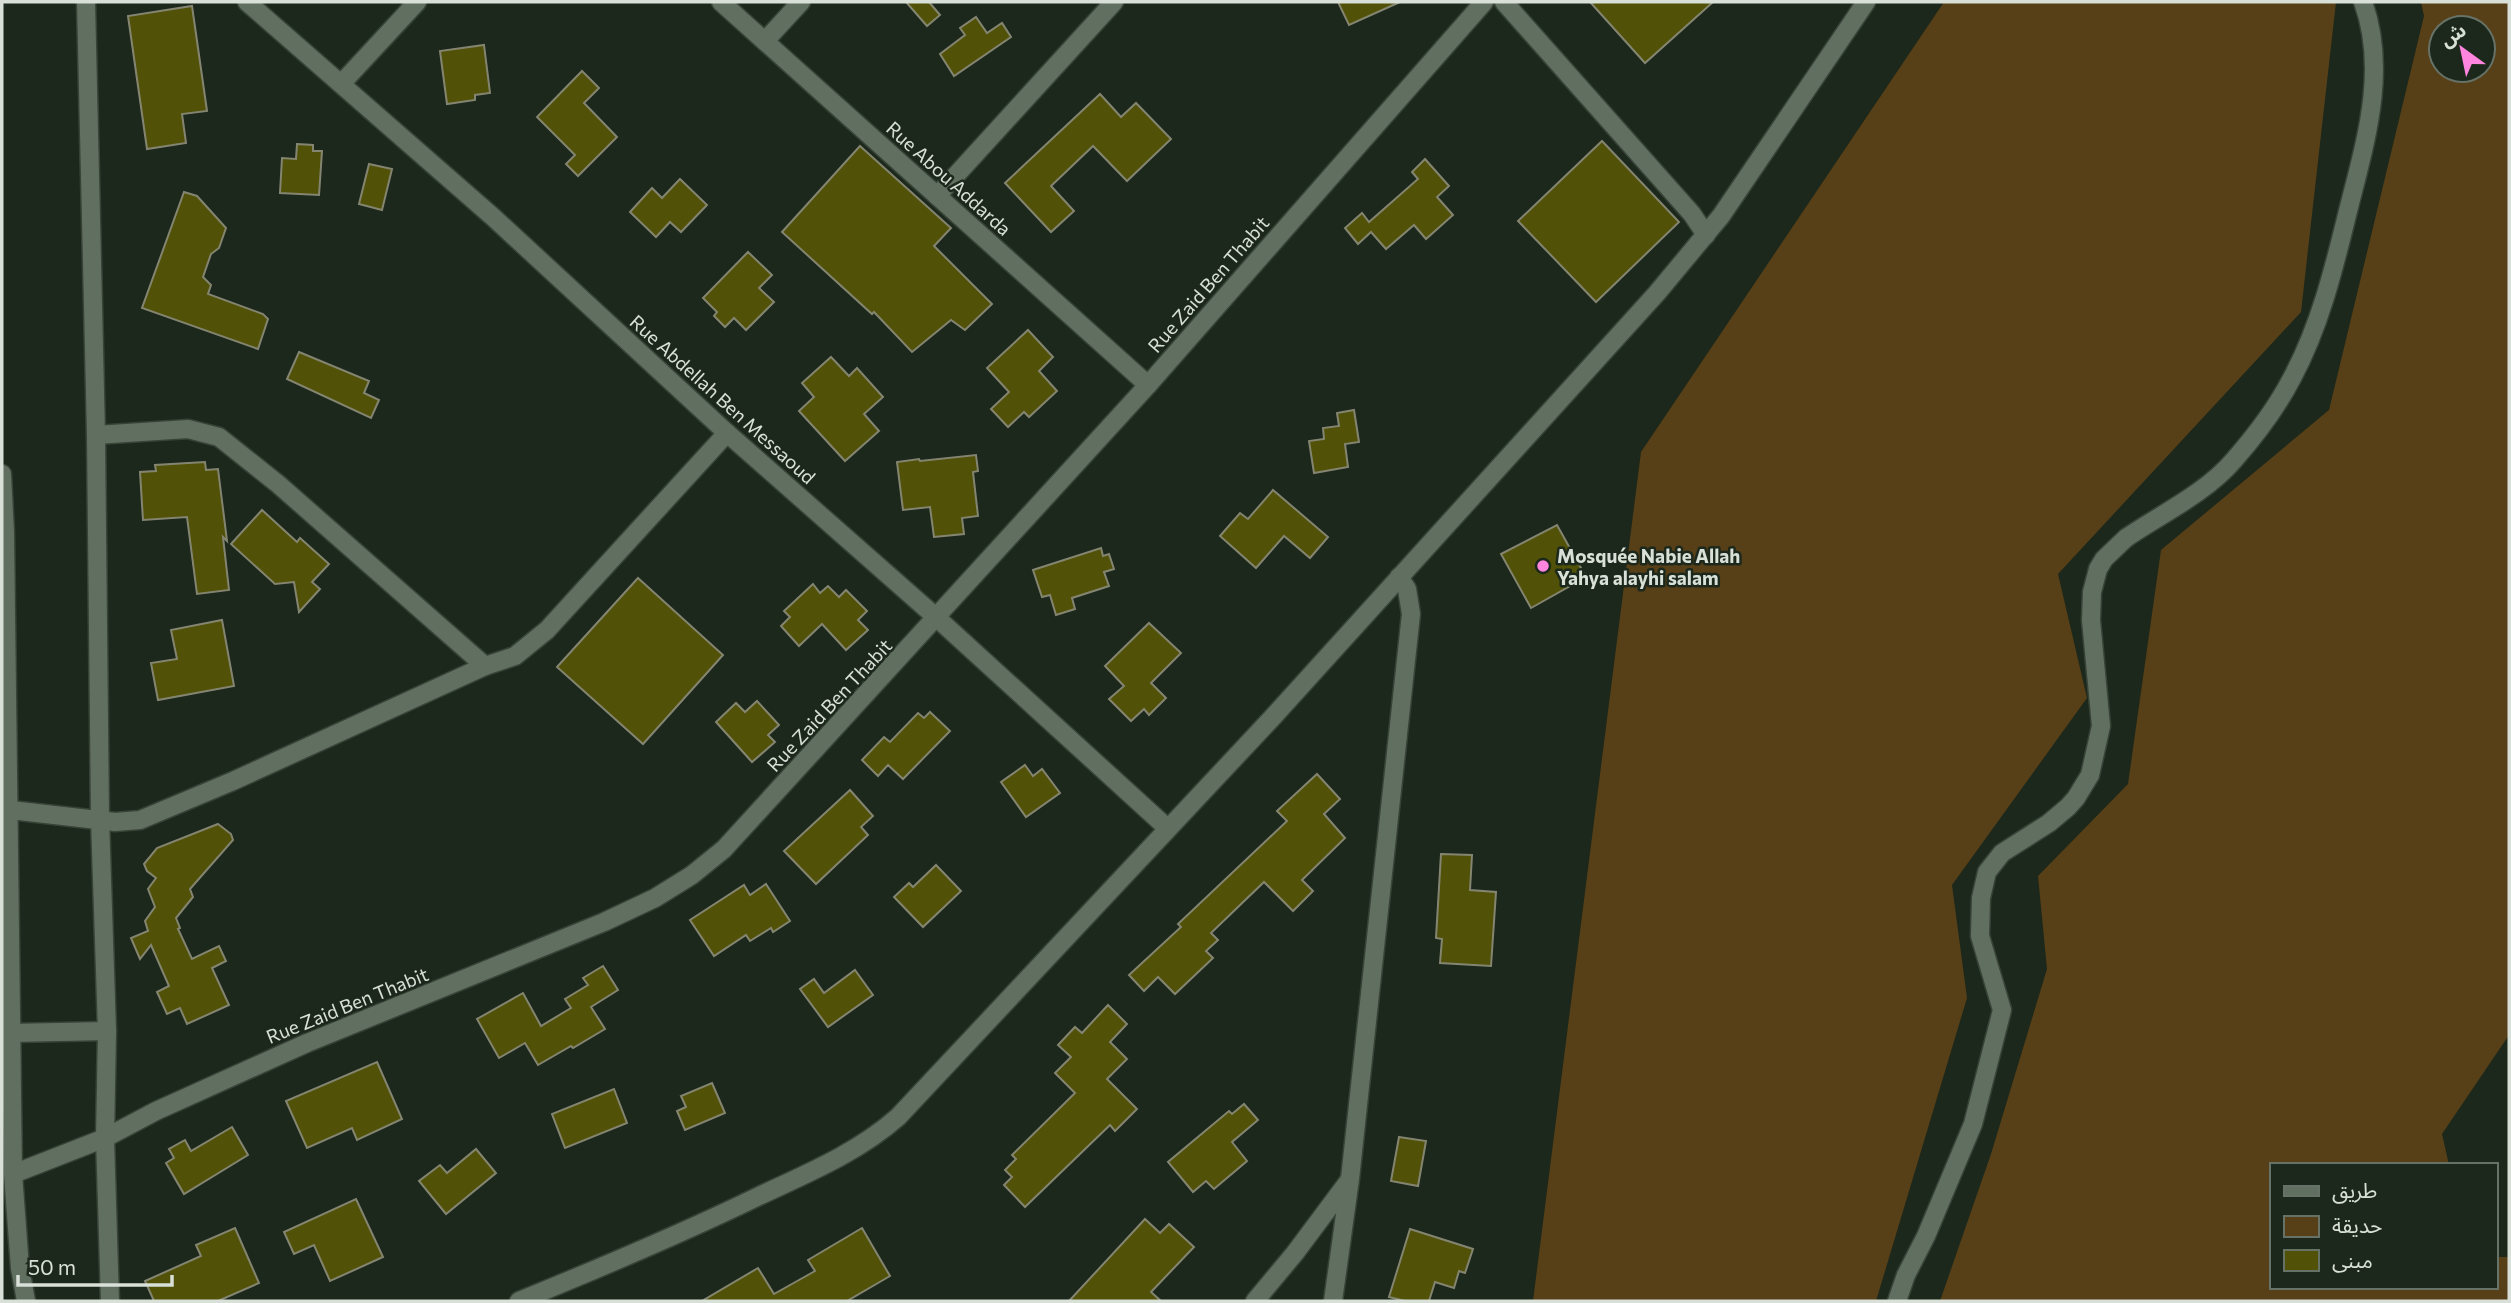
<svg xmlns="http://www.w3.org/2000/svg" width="2511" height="1303" font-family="Commissioner,'Noto Sans Arabic',sans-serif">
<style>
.green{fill:#573f17;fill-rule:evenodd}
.building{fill:#515107;stroke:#848571;stroke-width:2}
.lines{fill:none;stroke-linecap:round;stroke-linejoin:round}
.minor-casing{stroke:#384338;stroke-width:21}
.tertiary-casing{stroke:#384338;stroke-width:21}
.minor{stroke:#616f60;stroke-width:18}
.tertiary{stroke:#616f60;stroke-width:18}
.poi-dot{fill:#ff85df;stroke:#1c281b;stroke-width:2.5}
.labels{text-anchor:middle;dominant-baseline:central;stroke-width:5;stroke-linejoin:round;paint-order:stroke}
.street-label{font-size:19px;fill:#d8e0d8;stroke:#1c281b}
.poi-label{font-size:19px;font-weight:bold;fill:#d8e0d8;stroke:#1c281b;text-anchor:start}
</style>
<rect width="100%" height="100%" fill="#1c281b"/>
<g class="green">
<path d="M1944 2H2336L2301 312 2058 574 2087 698 1952 885 1967 998 1876 1301H1533L1641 452Z"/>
<path d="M2421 2H2509V1035L2442 1134 2449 1165H2271V1287H2495V1257H2509V1301H1940L1991 1154 2047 969 2038 876 2128 784 2161 550 2329 410 2424 16ZM2441 28H2483V70H2441Z"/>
</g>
<g class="building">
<path d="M906 2H929L940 15 927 26Z"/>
<path d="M1338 2H1400L1349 25Z"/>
<path d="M1590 2H1713L1645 63Z"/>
<path d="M192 6 207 111 182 114 186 143 147 149 128 16Z"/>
<path d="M976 17 987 33 1002 23 1011 37 954 76 940 54 965 35 960 28Z"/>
<path d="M484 45 490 93 475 95V100L447 104 440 51Z"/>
<path d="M582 71 599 88 584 103 617 137 578 176 566 164 575 155 537 117Z"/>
<path d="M1100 94 1121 117 1136 103 1171 139 1127 181 1093 146 1051 186 1074 211 1051 232 1005 183Z"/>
<path d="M1602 141 1679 222 1596 302 1518 221Z"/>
<path d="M297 144 313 145V151H322L319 195 280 193 282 158 296 159Z"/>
<path d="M860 146 951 228 934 246 992 304 965 330 951 320 912 352 874 312 872 314 782 232Z"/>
<path d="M1425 159 1449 186 1437 197 1453 215 1426 239 1414 225 1386 249 1371 232 1358 244 1345 228 1362 213 1369 222 1418 179 1412 172Z"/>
<path d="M369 164 392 169 382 210 359 204Z"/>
<path d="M680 179 707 205 681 232 670 222 656 237 630 212 652 188 662 198Z"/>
<path d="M184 192 197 196 226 228 219 248 211 254 203 277 211 285 208 294 263 314 268 319 258 349 142 308Z"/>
<path d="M748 252 772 275 759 288 774 302 746 330 734 318 725 327 714 316 717 312 703 298Z"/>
<path d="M1028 330 1053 357 1039 371 1057 391 1029 417 1024 412 1008 427 991 409 1009 392 987 368Z"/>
<path d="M299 352 369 381 364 393 379 400 371 418 287 379Z"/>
<path d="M831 357 849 376 857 368 883 397 864 414 879 431 845 461 799 411 814 397 802 383Z"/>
<path d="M1354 410 1359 442 1345 444 1348 467 1314 473 1309 441 1324 439 1323 428 1339 426 1337 413Z"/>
<path d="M976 455 978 471 973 472 978 516 962 518 964 534 934 537 930 507 903 510 897 462 919 459 920 461Z"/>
<path d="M205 462 206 470 218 469 227 541 223 537 229 590 197 594 187 517 143 520 140 472 156 471 155 465Z"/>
<path d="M1273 490 1328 537 1310 558 1284 536 1256 568 1220 536 1240 513 1248 519Z"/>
<path d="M262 510 297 542 300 538 329 564 312 582 320 589 299 612 294 582 275 584 231 544Z"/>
<path d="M1557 525 1586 577 1531 608 1501 554Z"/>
<path d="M1101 548 1103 556 1109 554 1114 569 1104 572 1109 586 1072 598 1075 609 1056 615 1050 595 1042 597 1033 570Z"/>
<path d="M638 578 723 655 643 744 557 667Z"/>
<path d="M813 584 820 593 828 586 839 597 846 590 867 611 858 620 868 630 846 650 822 624 799 646 781 626 790 617 784 611Z"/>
<path d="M222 620 234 686 158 700 151 663 177 659 171 630Z"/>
<path d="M1149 623 1181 653 1151 683 1166 698 1149 715 1144 709 1131 721 1109 699 1124 686 1105 666Z"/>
<path d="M757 701 779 725 768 735 775 742 752 762 716 722 736 703 745 712Z"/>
<path d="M930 712 950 731 903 779 888 765 878 776 862 760 884 737 890 742 918 713 924 718Z"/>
<path d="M1025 765 1033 776 1042 769 1060 793 1026 817 1001 782Z"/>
<path d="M1317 774 1340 799 1324 814 1345 838 1302 880 1313 891 1293 911 1264 882 1211 933 1218 940 1206 951 1213 958 1175 994 1158 977 1144 991 1129 975 1181 927 1178 924 1287 821 1277 811Z"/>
<path d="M850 790 873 816 861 827 868 835 816 884 784 851Z"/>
<path d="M218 824 231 834 233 840 190 889 193 897 176 918 180 928 178 929 192 959 219 946 226 961 212 968 229 1005 187 1024 180 1008 167 1014 157 992 169 986 151 945 140 959 131 938 148 931 145 921 155 907 148 889 156 878 147 871 144 864 157 848Z"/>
<path d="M1441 854 1472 855 1470 890 1496 892 1491 966 1440 963 1442 939 1436 938Z"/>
<path d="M936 865 961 891 923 927 894 897 909 883 913 887Z"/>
<path d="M766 884 790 921 773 932 771 928 750 941 746 935 714 956 690 920 744 885 750 895Z"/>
<path d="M603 966 618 990 591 1007 605 1029 573 1048 571 1046 538 1065 525 1043 499 1058 477 1019 523 993 541 1026 571 1008 565 999 588 985 583 978Z"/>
<path d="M855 970 873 995 828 1027 800 989 814 979 824 993Z"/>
<path d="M1108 1005 1127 1024 1110 1042 1127 1059 1107 1079 1137 1109 1115 1131 1110 1125 1025 1207 1004 1185 1012 1177 1005 1170 1016 1159 1012 1155 1075 1093 1055 1073 1071 1057 1058 1045 1075 1027 1082 1033Z"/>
<path d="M377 1062 402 1119 357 1140 352 1128 307 1148 286 1101Z"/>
<path d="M712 1083 725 1113 685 1130 677 1111 686 1107 681 1096Z"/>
<path d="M614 1089 627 1123 565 1148 552 1114Z"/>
<path d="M1244 1104 1258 1120 1232 1142 1247 1161 1214 1189 1206 1181 1193 1192 1168 1162 1229 1111 1232 1114Z"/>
<path d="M232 1127 248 1155 184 1194 166 1163 174 1158 169 1149 185 1140 191 1151Z"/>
<path d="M1399 1137 1426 1141 1418 1186 1391 1181Z"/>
<path d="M476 1149 496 1173 446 1214 419 1181 440 1165 447 1173Z"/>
<path d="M356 1199 383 1257 330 1281 314 1245 294 1254 284 1232Z"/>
<path d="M1145 1219 1160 1233 1169 1224 1194 1247 1151 1292 1161 1301H1069Z"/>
<path d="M235 1228 259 1283 218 1301H154L145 1281 201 1256 196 1245Z"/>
<path d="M862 1228 890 1276 847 1301H702L758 1268 774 1294 815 1271 808 1260Z"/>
<path d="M1410 1229 1473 1249 1465 1273 1459 1271 1454 1288 1435 1282 1429 1301H1405L1389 1297Z"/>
</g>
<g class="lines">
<defs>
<g id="minor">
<path d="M86 2 96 435 100 819 107 1031 105 1138 110 1301"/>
<path d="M247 2 493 217 727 433 937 618 1164 825 1166 831"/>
<path d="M721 2 1148 385"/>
<path d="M1504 2 1692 214 1706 235"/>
<path d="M765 41 801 2"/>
<path d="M341 84 417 2"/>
<path d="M937 196 1114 2"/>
<path d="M96 435 188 429 219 437 278 484 485 666"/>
<path d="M2 474 5 533 13 1174 20 1268 26 1301"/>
<path d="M2 809 115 822 140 820 233 781 485 666 515 656 547 630 727 433"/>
<path d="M11 1033 107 1031"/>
<path d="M13 1174 105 1138 156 1111 307 1043 604 922 655 898 692 875 724 849 1148 385 1484 2"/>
<path d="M1255 1301 1295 1253 1348 1182"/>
<path d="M1333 1301 1350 1179 1411 614 1407 589 1399 577"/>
</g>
<g id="tertiary">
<path d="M519 1301C600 1268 681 1234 759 1196 808 1173 857 1153 898 1117L1272 718 1657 293 1721 216 1866 2"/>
<path d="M1897 1301 1906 1275 1926 1236 1973 1124 2002 1010 1980 936 1981 898 1987 872 2002 853 2049 823 2068 807 2076 798 2090 775 2101 726 2091 620 2092 592 2098 569 2104 559 2126 538C2161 514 2206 493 2234 460 2256 435 2277 407 2292 378 2320 326 2334 268 2348 211 2365 143 2388 71 2363 2"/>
</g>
</defs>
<use href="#minor" class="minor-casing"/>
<use href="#tertiary" class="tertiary-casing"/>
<use href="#minor" class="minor"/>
<use href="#tertiary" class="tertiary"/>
</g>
<circle class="poi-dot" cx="1543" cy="566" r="7"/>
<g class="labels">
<g class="street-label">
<text transform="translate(949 178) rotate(42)">Rue Abou Addarda</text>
<text transform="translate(1208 284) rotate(-49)">Rue Zaid Ben Thabit</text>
<text transform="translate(723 399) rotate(42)">Rue Abdellah Ben Messaoud</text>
<text transform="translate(829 705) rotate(-47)">Rue Zaid Ben Thabit</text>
<text transform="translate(347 1005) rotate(-22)">Rue Zaid Ben Thabit</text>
</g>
<g class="poi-label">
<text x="1557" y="555">Mosquée Nabie Allah<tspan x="1557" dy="22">Yahya alayhi salam</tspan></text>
</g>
</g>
<rect width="2511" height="1303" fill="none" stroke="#d8e0d8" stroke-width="7"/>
<rect x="2270" y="1163" width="228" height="126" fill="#1c281b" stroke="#677267" stroke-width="2"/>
<rect x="2284" y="1186" width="35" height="10" fill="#616f60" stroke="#677267" stroke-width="2"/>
<text x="2332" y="1198" font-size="21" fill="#d8e0d8">طريق</text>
<rect x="2284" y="1216" width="35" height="21" fill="#573f17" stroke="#677267" stroke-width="2"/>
<text x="2332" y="1233" font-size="21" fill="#d8e0d8">حديقة</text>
<rect x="2284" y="1250" width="35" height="21" fill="#515107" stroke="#677267" stroke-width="2"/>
<text x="2332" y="1268" font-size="21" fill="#d8e0d8">مبنى</text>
<g transform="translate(2462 49) rotate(327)"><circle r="33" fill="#1c281b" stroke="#677267" stroke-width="2"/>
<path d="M0-5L12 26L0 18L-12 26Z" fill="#ff85df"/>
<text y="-10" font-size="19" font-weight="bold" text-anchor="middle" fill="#d8e0d8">ش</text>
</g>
<path d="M18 1275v10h154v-10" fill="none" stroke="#d8e0d8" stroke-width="3.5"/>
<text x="28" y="1275" font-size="21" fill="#d8e0d8" stroke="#1c281b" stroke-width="5" paint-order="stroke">50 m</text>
</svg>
